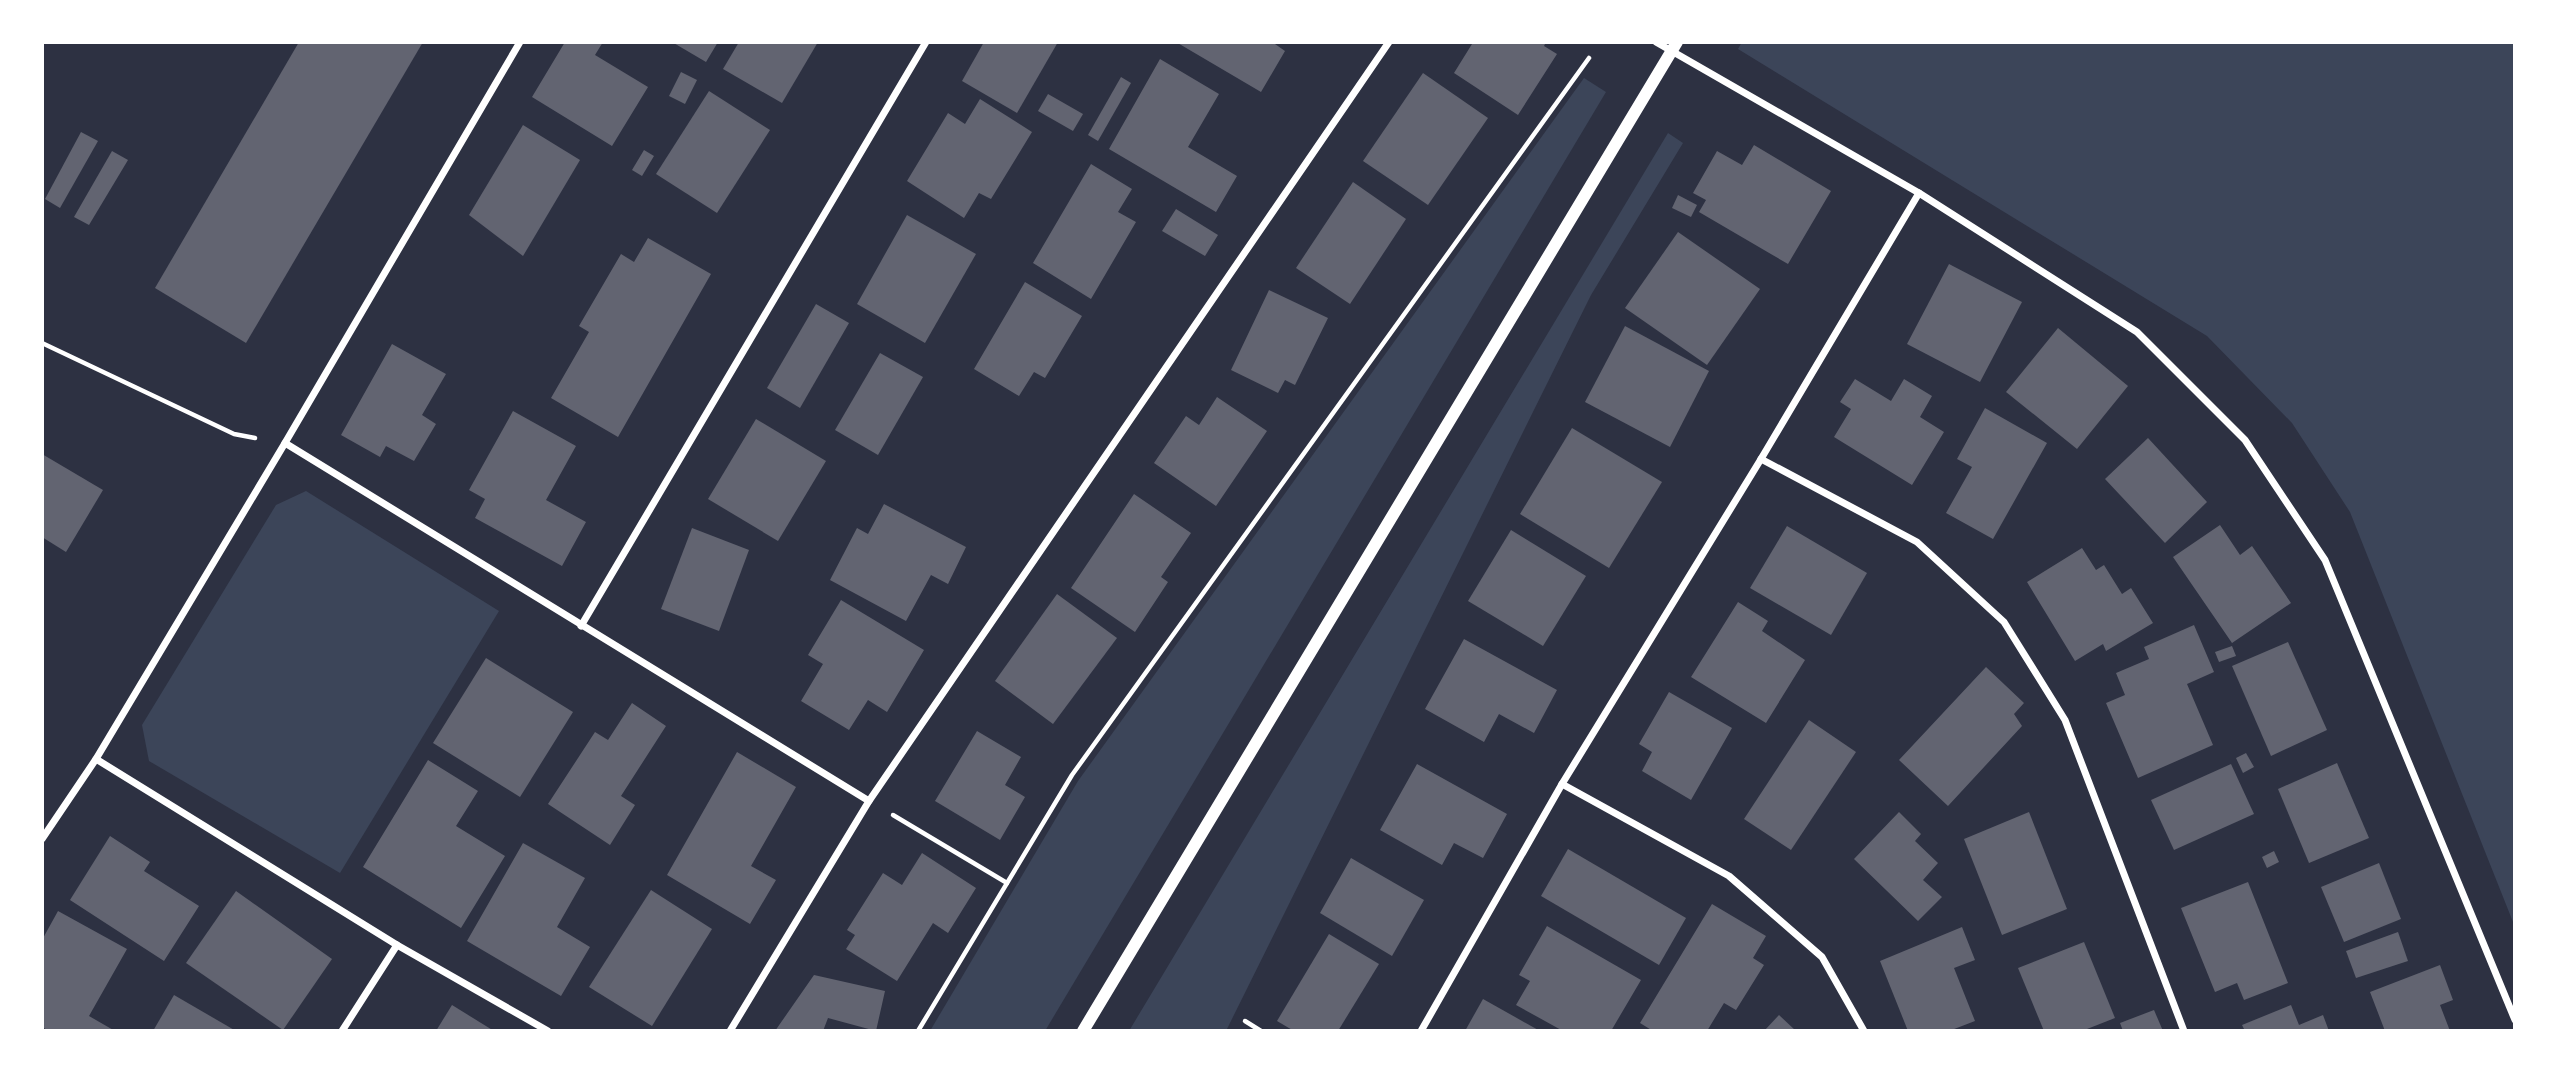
<svg xmlns="http://www.w3.org/2000/svg" width="2557" height="1073" font-family="'Space Grotesk',sans-serif">
<style>
.green{fill:#3c4559}
.building{fill:#626471}
.lines{fill:none;stroke-linecap:round;stroke-linejoin:round}
.path{stroke:#fff;stroke-width:4.5}
.minor{stroke:#fff;stroke-width:7}
.tertiary{stroke:#fff;stroke-width:12}
</style>
<rect width="100%" height="100%" fill="#2d3142"/>
<g class="green">
<path d="M1742 42H2515V927L2350 512 2292 423 2207 336 1738 49Z"/>
<path d="M1584 78 1606 92 1045 1031H930L1078 781Z"/>
<path d="M1668 133 1683 143 1591 295 1226 1031H1129Z"/>
<path d="M306 491 499 611 340 873 149 761 142 725 276 505Z"/>
</g>
<g class="building">
<path d="M299 42H423L246 343 155 288Z"/>
<path d="M565 42H603L595 55 648 87 612 146 532 97Z"/>
<path d="M672 42H718L706 62Z"/>
<path d="M739 42H818L782 103 723 69Z"/>
<path d="M984 42H1058L1017 113 962 81Z"/>
<path d="M1176 42H1276L1275 44 1285 51 1261 92Z"/>
<path d="M1468 42H1546L1544 46 1557 54 1518 115 1454 73 1472 44Z"/>
<path d="M1160 59 1219 94 1188 147 1237 176 1216 212 1109 149Z"/>
<path d="M681 72 697 80 685 104 669 96Z"/>
<path d="M1423 73 1488 118 1428 205 1363 161Z"/>
<path d="M1121 77 1131 83 1098 141 1088 135Z"/>
<path d="M709 91 770 130 717 213 656 174Z"/>
<path d="M1048 94 1083 114 1073 131 1038 111Z"/>
<path d="M980 99 1032 132 991 199 979 193 964 218 907 181 948 113 965 124Z"/>
<path d="M523 125 580 160 523 256 469 215Z"/>
<path d="M81 132 98 141 60 208 45 199Z"/>
<path d="M1754 145 1831 191 1788 264 1699 212 1706 200 1693 193 1717 151 1742 165Z"/>
<path d="M644 150 654 156 642 176 632 170Z"/>
<path d="M112 151 128 160 89 225 74 217Z"/>
<path d="M1091 164 1132 189 1118 212 1136 222 1091 299 1033 263Z"/>
<path d="M1353 182 1406 219 1350 304 1296 268Z"/>
<path d="M1678 195 1697 205 1691 217 1672 208Z"/>
<path d="M1176 209 1218 235 1205 256 1162 231Z"/>
<path d="M907 215 976 254 925 343 857 304Z"/>
<path d="M1678 232 1760 289 1707 365 1625 308Z"/>
<path d="M648 238 711 274 618 437 551 398 589 332 579 326 621 254 634 262Z"/>
<path d="M1949 264 2022 302 1980 382 1907 344Z"/>
<path d="M1025 282 1082 316 1045 378 1034 372 1019 396 974 369Z"/>
<path d="M1269 290 1328 318 1295 385 1285 380 1278 393 1231 370Z"/>
<path d="M816 304 849 323 800 408 767 388Z"/>
<path d="M1625 326 1709 371 1670 447 1585 402Z"/>
<path d="M2058 328 2128 386 2077 449 2006 392Z"/>
<path d="M392 344 446 374 422 415 436 424 414 461 386 446 380 457 341 435Z"/>
<path d="M880 353 923 377 878 455 835 430Z"/>
<path d="M1855 379 1891 401 1904 379 1932 396 1920 417 1944 432 1912 485 1834 437 1851 409 1840 402Z"/>
<path d="M1217 397 1267 431 1216 506 1154 463 1186 416 1199 425Z"/>
<path d="M1985 408 2047 443 1993 539 1946 513 1972 467 1957 459Z"/>
<path d="M513 411 576 446 546 500 586 522 562 566 475 518 485 499 469 490Z"/>
<path d="M756 419 826 461 778 541 708 499Z"/>
<path d="M1572 428 1662 482 1609 568 1520 514Z"/>
<path d="M2148 438 2207 502 2165 543 2105 479Z"/>
<path d="M42 454 103 490 66 552 42 537Z"/>
<path d="M1134 494 1191 533 1161 577 1168 582 1135 632 1071 588Z"/>
<path d="M884 504 966 547 948 584 931 575 906 621 830 580 857 528 868 534Z"/>
<path d="M2220 525 2240 555 2252 546 2291 603 2232 643 2173 557Z"/>
<path d="M1787 526 1867 573 1831 635 1750 588Z"/>
<path d="M692 528 749 550 719 631 661 609Z"/>
<path d="M1511 530 1586 576 1543 646 1468 601Z"/>
<path d="M2082 548 2096 570 2104 565 2122 594 2131 588 2153 623 2106 651 2103 644 2075 661 2027 582Z"/>
<path d="M1057 594 1117 638 1053 724 995 681Z"/>
<path d="M841 600 924 650 887 712 868 700 849 730 801 701 823 664 808 655Z"/>
<path d="M1738 602 1768 621 1762 631 1805 660 1766 723 1691 677Z"/>
<path d="M2194 625 2214 672 2187 684 2213 745 2138 778 2106 703 2125 695 2116 673 2149 659 2144 647Z"/>
<path d="M1464 639 1557 690 1534 733 1499 714 1484 742 1425 709Z"/>
<path d="M2288 642 2327 730 2271 756 2232 666Z"/>
<path d="M2232 646 2236 656 2219 662 2215 652Z"/>
<path d="M486 658 573 712 520 797 433 743Z"/>
<path d="M1986 667 2024 703 2014 714 2022 726 1948 806 1899 760Z"/>
<path d="M1669 692 1732 728 1691 800 1642 771 1652 752 1639 744Z"/>
<path d="M632 703 666 726 621 796 635 805 610 845 548 804 595 732 608 740Z"/>
<path d="M1809 720 1856 752 1791 850 1744 819Z"/>
<path d="M977 731 1021 757 1005 785 1025 797 1000 840 935 801Z"/>
<path d="M737 752 796 787 751 866 776 880 750 924 667 875Z"/>
<path d="M2246 753 2254 767 2243 773 2236 758Z"/>
<path d="M428 760 478 791 456 826 505 856 461 928 363 867Z"/>
<path d="M2337 763 2369 838 2309 863 2278 789Z"/>
<path d="M1417 764 1507 814 1483 858 1454 843 1442 865 1380 830Z"/>
<path d="M2231 764 2254 814 2174 850 2151 800Z"/>
<path d="M1899 812 1921 834 1915 841 1938 863 1923 880 1942 897 1918 921 1854 859Z"/>
<path d="M2029 812 2067 909 2002 935 1964 839Z"/>
<path d="M110 836 150 862 144 871 199 906 164 961 70 900Z"/>
<path d="M523 843 585 878 557 927 590 947 561 996 467 941Z"/>
<path d="M1568 849 1686 918 1659 965 1541 896Z"/>
<path d="M2274 851 2279 862 2267 868 2262 857Z"/>
<path d="M922 853 976 888 948 933 933 923 897 981 846 949 855 935 847 930 883 873 902 885Z"/>
<path d="M1351 858 1424 900 1392 956 1320 913Z"/>
<path d="M2379 863 2401 919 2344 942 2321 887Z"/>
<path d="M2248 882 2288 983 2244 1000 2237 983 2215 992 2181 908Z"/>
<path d="M651 890 712 929 652 1026 589 987Z"/>
<path d="M236 891 332 959 283 1030 186 963Z"/>
<path d="M1712 904 1766 936 1753 958 1764 965 1736 1010 1724 1003 1707 1031H1653L1640 1023Z"/>
<path d="M58 911 127 949 89 1016 115 1031H49L42 1027V940Z"/>
<path d="M1547 926 1641 980 1611 1031H1563L1516 1005 1530 981 1519 975Z"/>
<path d="M1962 927 1975 960 1954 968 1975 1021 1949 1031H1908L1880 961Z"/>
<path d="M2398 932 2408 961 2356 978 2346 951Z"/>
<path d="M1329 934 1379 964 1338 1031H1294L1277 1021Z"/>
<path d="M2084 942 2115 1018 2082 1031H2044L2018 968Z"/>
<path d="M2440 965 2453 1000 2440 1005 2450 1031H2385L2370 992Z"/>
<path d="M814 975 885 991 876 1031 828 1018 823 1031H775Z"/>
<path d="M174 995 236 1031H153Z"/>
<path d="M1483 999 1540 1031H1465Z"/>
<path d="M452 1005 494 1031H436Z"/>
<path d="M2291 1005 2299 1025 2323 1015 2329 1031H2245L2242 1025Z"/>
<path d="M2154 1010 2163 1031H2123L2120 1023Z"/>
<path d="M1779 1015 1796 1031H1764Z"/>
</g>
<g class="lines">
<g class="path">
<path d="M42 343 234 434 255 438"/>
<path d="M893 815 1007 883"/>
<path d="M1245 1021 1261 1031"/>
<path d="M918 1031 1072 775 1589 58"/>
</g>
<g class="minor">
<path d="M1656 42 1919 193 2137 332 2245 440 2325 560 2515 1020"/>
<path d="M285 443 869 801"/>
<path d="M1761 459 1917 542 2004 622 2065 720 2184 1031"/>
<path d="M581 626 926 42"/>
<path d="M96 759 397 945 548 1031"/>
<path d="M1562 784 1729 876 1822 957 1864 1031"/>
<path d="M42 839 96 759 285 443 520 42"/>
<path d="M342 1031 397 945"/>
<path d="M730 1031 869 801 1389 42"/>
<path d="M1421 1031 1562 784 1761 459 1919 193"/>
</g>
<path class="tertiary" d="M1083 1031 1677 42"/>
</g>
<rect width="2557" height="1073" fill="none" stroke="#ffffff" stroke-width="88"/>
</svg>
